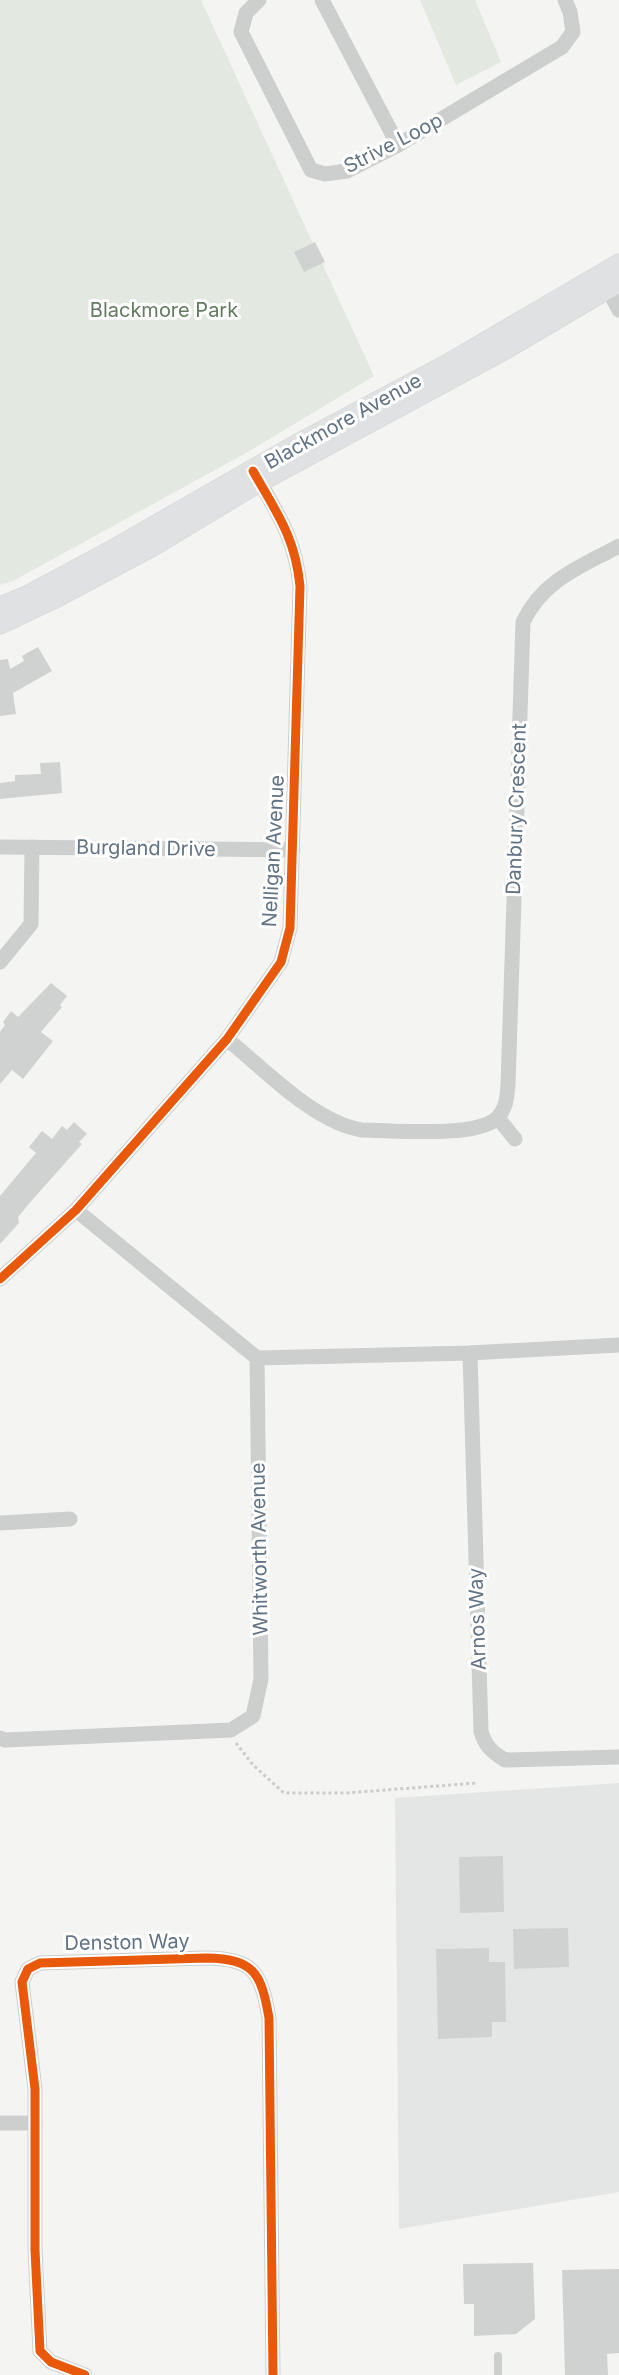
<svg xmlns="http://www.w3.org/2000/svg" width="619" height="2375" font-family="Inter,sans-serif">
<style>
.built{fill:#e4e6e5}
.green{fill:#e3e8e0}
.building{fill:#d0d2d2}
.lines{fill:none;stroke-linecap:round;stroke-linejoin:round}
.secondary-casing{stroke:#d2d3d3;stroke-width:21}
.path{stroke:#cbcccc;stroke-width:3;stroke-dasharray:3 3;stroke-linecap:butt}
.lane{stroke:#cdcfcf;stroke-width:8}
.street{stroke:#cdcfcf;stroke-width:15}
.secondary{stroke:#e0e1e2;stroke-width:20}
.cycleway-casing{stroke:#fff;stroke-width:13}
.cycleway{stroke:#e8590c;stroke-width:9}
.labels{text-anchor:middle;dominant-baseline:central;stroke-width:6;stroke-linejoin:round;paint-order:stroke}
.street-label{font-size:20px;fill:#627385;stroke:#fff}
.park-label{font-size:20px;fill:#657b61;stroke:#fff}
</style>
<rect width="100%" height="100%" fill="#f4f5f2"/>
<path class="built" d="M619 1783V2192L399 2229 395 1798Z"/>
<g class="green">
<path d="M0 0H201L374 376 246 453 13 581 0 585Z"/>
<path d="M420 0H475L501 62 456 85Z"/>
</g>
<g class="building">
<path d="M315 242 325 262 304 272 294 252Z"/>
<path d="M38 647 52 671 13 693 16 714 0 716V660L8 659 10 669 24 661 22 656Z"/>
<path d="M60 762 62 793 0 799V783L15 781V775L41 774 40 763Z"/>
<path d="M51 983 67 996 60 1005 62 1007 41 1032 53 1041 23 1079 12 1070 0 1084V1032L5 1025 3 1022 11 1011 18 1017Z"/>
<path d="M74 1122 87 1134 79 1142 82 1144 33 1199 18 1217 19 1223 0 1244V1196L36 1153 29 1147 42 1131 52 1139 62 1126 67 1130Z"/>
<path d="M503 1856 504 1912 460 1913 459 1857Z"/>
<path d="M568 1928 569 1967 514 1969 513 1929Z"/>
<path d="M489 1948V1962H505L506 2022H492V2037L438 2039 436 1949Z"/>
<path d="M533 2263 535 2319 516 2334 474 2336V2304H464L463 2264Z"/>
<path d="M619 2269V2353L607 2354 608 2375H565L562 2270Z"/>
</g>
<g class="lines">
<defs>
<g id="secondary">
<path d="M0 607 27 596 109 552 296 445 448 364 619 264"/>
<path d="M0 624 57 597 151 547 259 482 502 351 619 282"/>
</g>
</defs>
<use href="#secondary" class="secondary-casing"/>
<path class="path" d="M236 1743 253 1765 284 1793H346L477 1783"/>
<path class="lane" d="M498 2356V2375"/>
<g class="street">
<path d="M259 0 246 13 241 32 311 170 325 174 347 171 398 145 562 47 573 32 570 12 565 0"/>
<path d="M322 0 398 145"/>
<path d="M603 280 619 310"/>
<path d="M0 847 293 850"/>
<path d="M0 962 31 924 32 847"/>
<path d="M227 1039C264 1069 315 1123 362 1130 393 1130 474 1138 496 1119 506 1110 507 1098 508 1085L523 622C543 580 580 567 619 546"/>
<path d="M498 1118 515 1139"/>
<path d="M0 1279 76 1210 227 1039 281 962 290 928 300 586C295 537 277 513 254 472"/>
<path d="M470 1353 481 1731C485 1746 492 1752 505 1760L619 1757"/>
<path d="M257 1358 470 1353 619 1345"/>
<path d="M0 1523 70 1519"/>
<path d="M0 1738 5 1740 231 1730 253 1716 261 1679 257 1358 76 1210"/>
<path d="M0 2123H35"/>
<path d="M85 2375 51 2362 40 2351 35 2250V2089L22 1982 28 1969 40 1963 206 1958C254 1959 261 1972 269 2018L273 2375"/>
</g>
<use href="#secondary" class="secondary"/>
<defs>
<g id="cycleway">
<path d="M0 1279 76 1210 227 1039 281 962 290 928 300 586C295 536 276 512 253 471"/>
<path d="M85 2375 51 2362 40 2351 35 2250V2089L22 1982 28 1969 40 1963 206 1958C254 1959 261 1972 269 2018L273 2375"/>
</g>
</defs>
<use href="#cycleway" class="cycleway-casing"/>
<use href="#cycleway" class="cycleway"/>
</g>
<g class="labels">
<g class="street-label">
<text transform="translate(393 143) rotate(-27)">Strive Loop</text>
<text transform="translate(343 421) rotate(-29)">Blackmore Avenue</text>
<text transform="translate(516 809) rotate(-88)">Danbury Crescent</text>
<text transform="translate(146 848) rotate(1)">Burgland Drive</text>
<text transform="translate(273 851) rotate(-87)">Nelligan Avenue</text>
<text transform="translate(259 1549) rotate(-91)">Whitworth Avenue</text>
<text transform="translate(477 1619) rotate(-92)">Arnos Way</text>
<text transform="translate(127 1942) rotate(-1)">Denston Way</text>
</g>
<g class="park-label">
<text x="164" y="310">Blackmore Park</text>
</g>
</g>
</svg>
